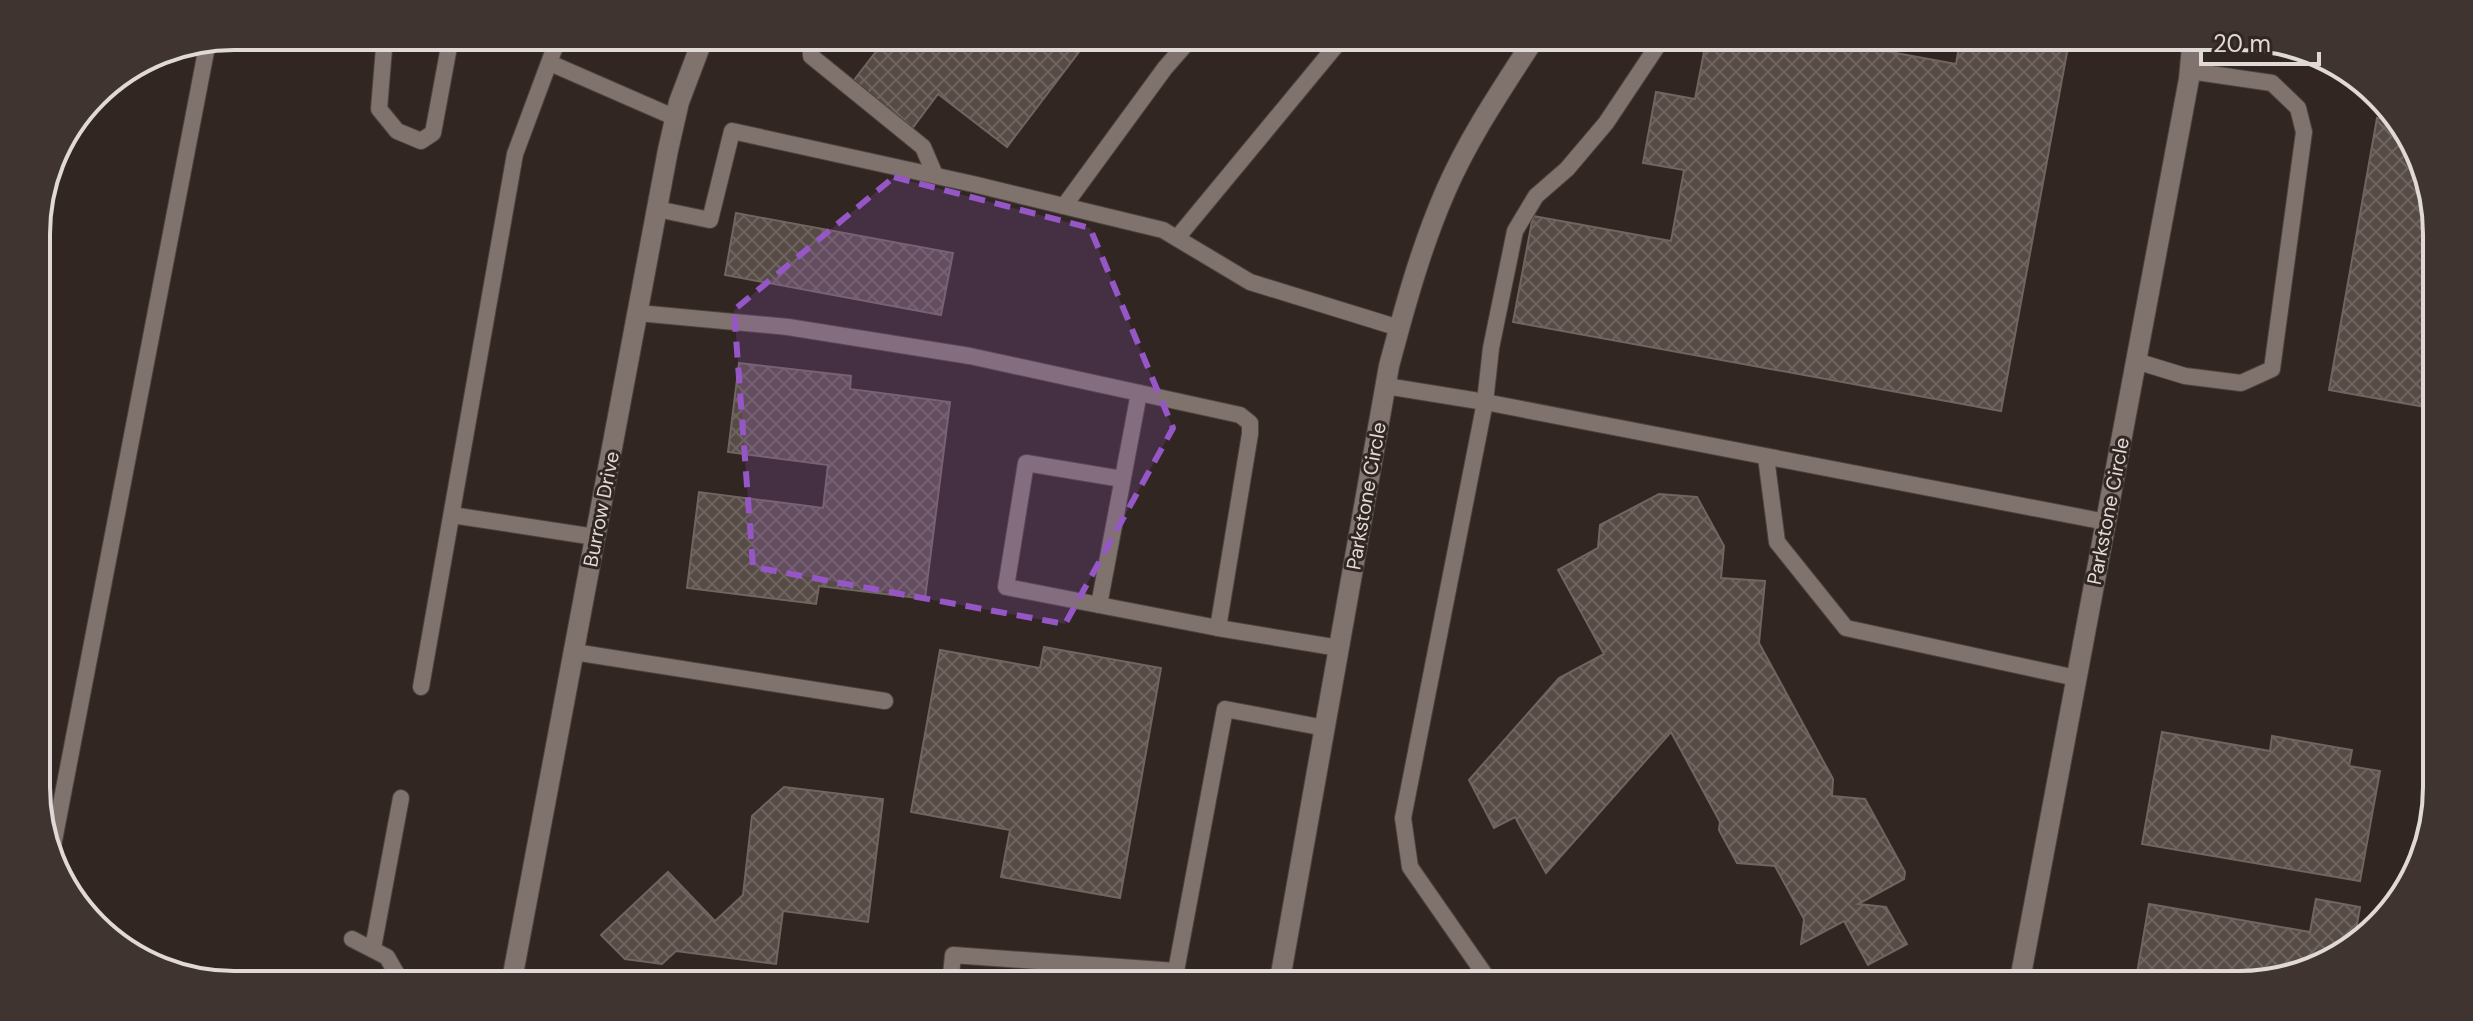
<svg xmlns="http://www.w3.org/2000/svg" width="2473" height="1021" font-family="'DM Sans',sans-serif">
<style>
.building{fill:url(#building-cross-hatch);stroke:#716560;stroke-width:2}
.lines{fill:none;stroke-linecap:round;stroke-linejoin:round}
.service-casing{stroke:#4c4440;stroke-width:18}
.minor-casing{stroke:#4c4440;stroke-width:22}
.service{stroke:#80736e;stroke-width:16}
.minor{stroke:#80736e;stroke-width:20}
.marked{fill:#9457c5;fill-opacity:0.2;stroke:#9457c5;stroke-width:6;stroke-dasharray:16 10;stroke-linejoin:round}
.labels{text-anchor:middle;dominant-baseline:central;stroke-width:6;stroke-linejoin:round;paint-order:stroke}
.street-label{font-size:20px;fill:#e0d9d6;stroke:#312622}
.rim{fill:none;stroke:#e0d9d6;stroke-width:4}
</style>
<defs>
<pattern id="building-cross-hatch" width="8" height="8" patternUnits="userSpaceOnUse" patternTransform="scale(2)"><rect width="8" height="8" fill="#574b46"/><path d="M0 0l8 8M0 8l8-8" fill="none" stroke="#6f6460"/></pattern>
</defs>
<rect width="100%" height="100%" fill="#312622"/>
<g class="building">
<path d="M888 36H1091L1007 147 938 94 911 130 851 84Z"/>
<path d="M1707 36H1876L1874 49 1956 64 1961 36H2070L2001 411 1513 322 1533 216 1671 241 1684 170 1643 163 1656 92 1695 99Z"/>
<path d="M2377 118 2400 122 2435 208 2433 361 2425 407 2329 390Z"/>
<path d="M736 213 953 253 941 315 725 275Z"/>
<path d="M739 363 851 376 850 389 950 402 925 599 819 586 816 604 687 588 699 492 823 508 828 465 728 452Z"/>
<path d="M1659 494 1697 497 1724 546 1721 578 1765 581 1759 643 1833 779 1832 796 1865 799 1905 872 1904 879 1858 904 1886 907 1907 944 1868 965 1844 921 1801 944 1804 919 1775 866 1737 863 1719 830 1720 822 1671 732 1546 873 1515 817 1494 828 1469 780 1559 678 1604 654 1558 570 1598 548 1600 525Z"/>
<path d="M1044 647 1161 668 1120 898 1001 877 1010 830 911 812 940 650 1040 668Z"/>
<path d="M2162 732 2270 751 2272 736 2352 750 2349 766 2380 771 2360 881 2142 844Z"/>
<path d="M784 787 883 799 868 922 783 911 776 964 676 951 662 964 625 959 601 935 668 872 715 921 743 895 752 816Z"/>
<path d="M2316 899 2360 907 2353 947 2251 985H2135L2149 904 2310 932Z"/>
</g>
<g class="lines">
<defs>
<g id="service">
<path d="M385 36 379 109 397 131 421 141 433 133 451 36"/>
<path d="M810 36 811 56 923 147 935 175"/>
<path d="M550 63 676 118"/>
<path d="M1064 206 1165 68 1193 36"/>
<path d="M657 209 710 220 732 131 973 184 1163 230 1250 282 1399 328"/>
<path d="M1177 238 1344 36"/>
<path d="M638 313 788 327 970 356 1240 415 1250 423V434L1218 628 1339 648"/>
<path d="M2136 361 2185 376 2241 383 2272 369 2304 132 2298 108 2272 83 2190 71"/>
<path d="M1386 386 1485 402 2106 522"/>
<path d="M1139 393 1099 605 1218 628"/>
<path d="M1766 457 1777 542 1846 628 2076 678"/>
<path d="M452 515 595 537"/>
<path d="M1099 605 1006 587 1026 463 1122 479"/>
<path d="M574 652 885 701"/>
<path d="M421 687 515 154 559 36"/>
<path d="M52 851 208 41"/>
<path d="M352 939 387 957 403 985"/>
<path d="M373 948 401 798"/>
<path d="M950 985 953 955 1176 971 1225 709 1325 728"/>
<path d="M1492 985 1410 867 1403 818 1485 402 1491 348 1515 231 1536 196 1567 169 1606 123 1664 36"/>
</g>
<g id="minor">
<path d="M511 985 668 150 679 102 704 36"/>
<path d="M1279 985 1389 366C1405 306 1421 247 1446 190 1470 135 1504 86 1536 36"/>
<path d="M2019 985 2189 79 2193 36"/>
</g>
</defs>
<use href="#service" class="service-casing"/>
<use href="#minor" class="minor-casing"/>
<use href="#service" class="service"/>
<use href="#minor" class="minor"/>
</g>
<path class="marked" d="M894 177 1090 228 1173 428 1065 624 753 567 734 310Z"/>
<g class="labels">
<g class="street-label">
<text transform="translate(1366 496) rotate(-80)">Parkstone Circle</text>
<text transform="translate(601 509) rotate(-79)">Burrow Drive</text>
<text transform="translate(2108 511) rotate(-79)">Parkstone Circle</text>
</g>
</g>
<path d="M0 0H2473V1021H0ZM234 50H2239A184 184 0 0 1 2423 234V787A184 184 0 0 1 2239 971H234A184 184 0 0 1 50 787V234A184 184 0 0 1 234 50Z" fill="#3f3430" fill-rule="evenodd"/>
<path class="rim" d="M234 50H2239A184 184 0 0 1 2423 234V787A184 184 0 0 1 2239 971H234A184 184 0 0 1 50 787V234A184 184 0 0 1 234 50Z"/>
<path d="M2201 52v12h118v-12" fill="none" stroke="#e0d9d6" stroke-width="4"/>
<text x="2213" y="52" font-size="24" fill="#e0d9d6" stroke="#312622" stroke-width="6" paint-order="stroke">20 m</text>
</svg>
